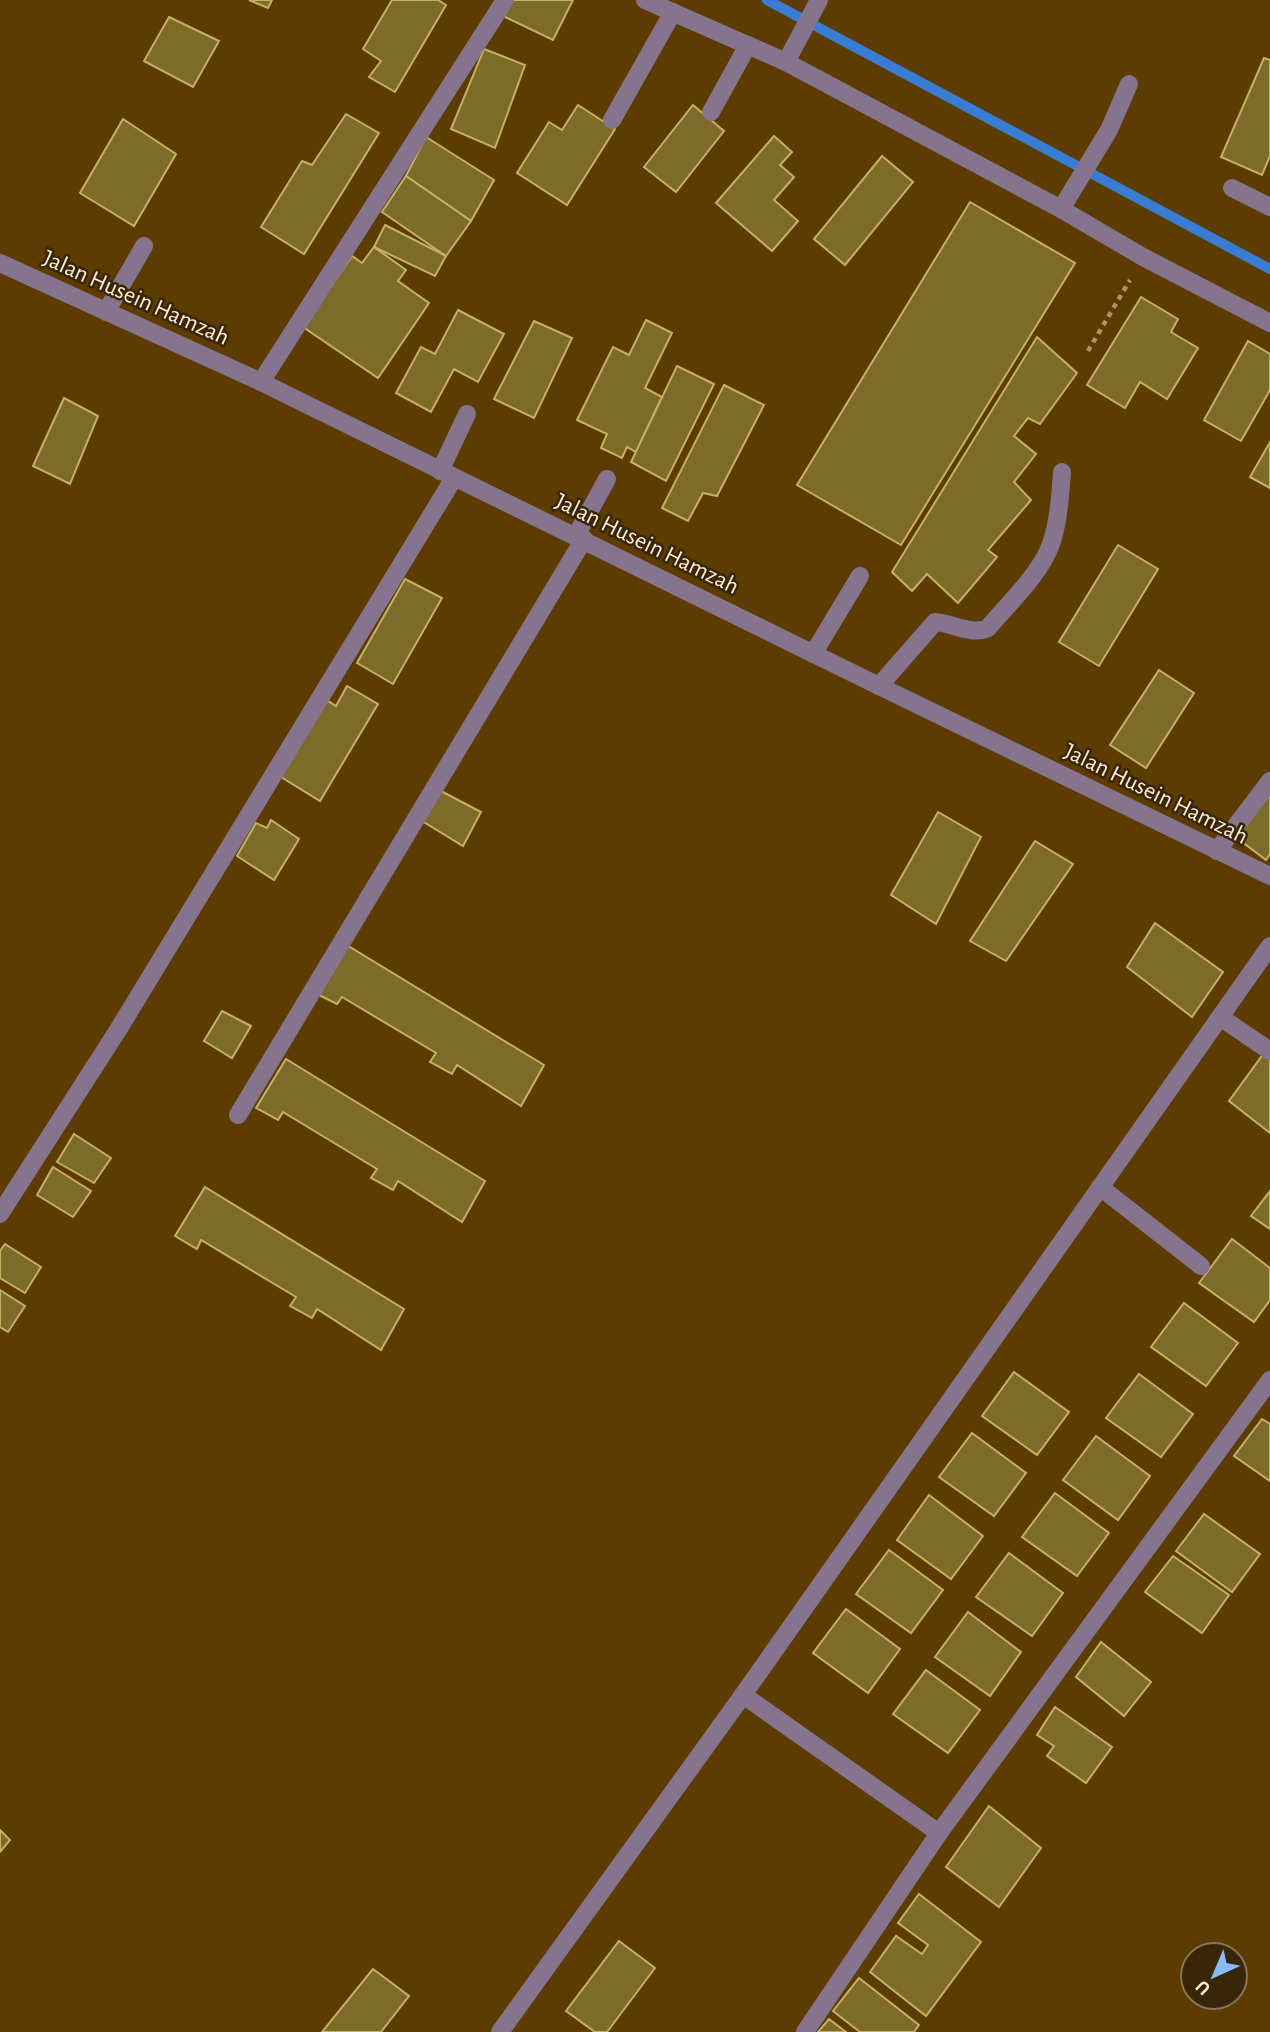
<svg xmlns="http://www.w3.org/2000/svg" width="1270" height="2032" font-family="'Alegreya Sans',sans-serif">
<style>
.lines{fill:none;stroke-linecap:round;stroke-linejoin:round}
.stream{stroke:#387dd1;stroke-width:10}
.building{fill:#7c6b29;stroke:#c6b162;stroke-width:2}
.path{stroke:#ab936b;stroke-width:4.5;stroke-dasharray:5 5;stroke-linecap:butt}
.minor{stroke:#86738e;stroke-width:18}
.labels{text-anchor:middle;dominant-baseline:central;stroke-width:5;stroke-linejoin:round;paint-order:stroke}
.street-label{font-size:24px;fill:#fdeeda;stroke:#392608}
</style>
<rect width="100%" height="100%" fill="#5c3c00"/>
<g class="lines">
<path class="stream" d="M767 0 1270 269"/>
</g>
<g class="building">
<path d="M249 0H272L268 8Z"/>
<path d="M392 0H438L446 5 395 92 369 77 381 61 363 49Z"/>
<path d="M511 0H573L553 40 503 16Z"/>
<path d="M169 17 219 41 193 87 144 61Z"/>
<path d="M484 49 525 65 495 148 451 129Z"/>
<path d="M1264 58 1270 60V156L1262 175 1221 157Z"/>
<path d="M578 105 615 129 567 205 517 173 549 122 562 130Z"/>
<path d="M693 105 724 131 676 192 644 167Z"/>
<path d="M346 114 379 133 304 254 261 227 302 161 312 165Z"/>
<path d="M123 119 176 154 134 226 80 193Z"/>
<path d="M774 136 792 152 780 165 794 177 774 200 798 221 772 251 716 203Z"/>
<path d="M426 137 494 180 471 221 406 176Z"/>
<path d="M882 156 913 182 845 265 814 239Z"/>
<path d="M406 176 471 221 446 256 382 212Z"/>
<path d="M970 202 1075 263 901 545 797 485Z"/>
<path d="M385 225 446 256 435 276 374 247Z"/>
<path d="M374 247 406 270 398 281 429 303 378 378 303 327 352 256 362 263Z"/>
<path d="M1141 297 1178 319 1171 332 1198 348 1167 399 1140 382 1125 408 1087 385Z"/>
<path d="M458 310 504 334 478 382 454 369 431 412 396 393 421 347 435 354Z"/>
<path d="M646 320 672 333 645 388 662 397 636 452 627 447 622 458 601 448 607 434 577 420 613 347 629 355Z"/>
<path d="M534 321 572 338 534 418 494 399Z"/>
<path d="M1037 337 1077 373 1040 424 1028 418 1014 436 1036 454 1014 482 1031 500 988 550 997 557 958 603 927 574 912 591 892 572Z"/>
<path d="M1248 341 1270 354V390L1241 441 1204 420Z"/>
<path d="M677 366 714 384 666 481 631 462Z"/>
<path d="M724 385 764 405 717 496 703 493 688 521 662 508Z"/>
<path d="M64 398 98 416 70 484 33 466Z"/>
<path d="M1270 442V488L1250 477Z"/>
<path d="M1118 545 1158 569 1099 666 1059 642Z"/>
<path d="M405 579 442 598 393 684 357 663Z"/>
<path d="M1159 670 1194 693 1146 768 1110 745Z"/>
<path d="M347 686 378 704 320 801 281 777 325 699 336 706Z"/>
<path d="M439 790 481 812 463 846 422 821Z"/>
<path d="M1270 792V854L1266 860 1233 835Z"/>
<path d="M938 812 981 837 936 924 891 895Z"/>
<path d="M271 820 299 839 274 880 237 856 256 823 267 828Z"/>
<path d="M1035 841 1073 864 1006 961 970 941Z"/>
<path d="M1155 923 1223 972 1192 1017 1127 967Z"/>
<path d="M345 944 544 1065 521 1106 457 1065 452 1074 430 1062 436 1053 342 997 337 1004 315 993Z"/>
<path d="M222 1011 251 1026 232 1058 204 1041Z"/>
<path d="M1264 1053 1270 1058V1133L1229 1101Z"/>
<path d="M286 1059 485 1181 462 1222 398 1181 393 1190 371 1178 377 1169 283 1112 278 1120 256 1108Z"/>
<path d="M74 1134 111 1158 94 1183 57 1162Z"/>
<path d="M53 1167 91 1191 73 1217 37 1195Z"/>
<path d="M205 1187 404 1309 381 1350 317 1309 312 1318 290 1306 296 1297 201 1240 197 1249 175 1236Z"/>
<path d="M1270 1191V1229L1251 1216Z"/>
<path d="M1232 1239 1270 1268V1300L1254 1322 1199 1283Z"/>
<path d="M5 1244 41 1267 25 1293 0 1278V1251Z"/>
<path d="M0 1290 25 1306 8 1332 0 1327Z"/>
<path d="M1184 1303 1238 1343 1206 1386 1151 1347Z"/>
<path d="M1014 1372 1069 1412 1037 1455 982 1416Z"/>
<path d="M1139 1374 1193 1414 1161 1457 1106 1418Z"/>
<path d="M1262 1419 1270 1424V1481L1234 1456Z"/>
<path d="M972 1433 1026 1473 994 1516 939 1477Z"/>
<path d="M1096 1436 1150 1476 1118 1520 1063 1480Z"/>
<path d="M1055 1493 1109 1533 1077 1576 1022 1537Z"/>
<path d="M929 1495 983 1536 951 1579 897 1540Z"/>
<path d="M1204 1514 1260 1554 1232 1592 1176 1551Z"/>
<path d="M889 1550 943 1590 911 1633 856 1594Z"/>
<path d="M1009 1553 1063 1593 1032 1636 976 1597Z"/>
<path d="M1173 1556 1229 1595 1202 1633 1145 1592Z"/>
<path d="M846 1609 900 1649 868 1693 813 1653Z"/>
<path d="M968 1612 1021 1652 990 1696 935 1657Z"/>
<path d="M1101 1642 1151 1682 1124 1716 1076 1677Z"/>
<path d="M926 1670 980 1710 948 1753 893 1714Z"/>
<path d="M1055 1707 1112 1747 1086 1783 1047 1756 1054 1746 1037 1735Z"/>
<path d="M989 1806 1041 1848 999 1907 946 1867Z"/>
<path d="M0 1830 10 1840 0 1852Z"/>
<path d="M919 1894 981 1942 926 2016 870 1972 896 1936 922 1954 928 1945 898 1923Z"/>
<path d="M619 1941 655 1968 607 2032H595L566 2011Z"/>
<path d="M373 1969 409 1996 381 2032H322Z"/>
<path d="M859 1978 919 2025 914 2032H860L833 2011Z"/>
<path d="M829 2019 846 2032H818Z"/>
</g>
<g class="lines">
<path class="path" d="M1088 351 1130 280"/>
<g class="minor">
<path d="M645 0 786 62 1061 209 1143 257 1270 323"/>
<path d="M786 62 819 0"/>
<path d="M711 112 748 45"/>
<path d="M612 120 673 12"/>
<path d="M1232 188 1270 207"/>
<path d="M1061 209 1109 130 1129 84"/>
<path d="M0 263 261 382 879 686 1270 876"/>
<path d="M106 312 144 246"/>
<path d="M261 382 505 0"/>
<path d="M440 471 467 414"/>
<path d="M576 536 607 479"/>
<path d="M813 654 860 576"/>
<path d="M879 686 935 622C952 623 972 636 988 628 1008 604 1041 573 1051 544 1059 520 1060 497 1062 472"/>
<path d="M1217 851 1270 781"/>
<path d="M1220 1017 1270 1051"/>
<path d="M238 1115 584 539"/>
<path d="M1100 1187 1201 1266"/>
<path d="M0 1214 118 1030 454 478"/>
<path d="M743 1695 939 1833"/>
<path d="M500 2032 743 1695 1270 946"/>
<path d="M805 2032 939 1833 1270 1380"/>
</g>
</g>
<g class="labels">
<g class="street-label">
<text transform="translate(136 298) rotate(24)">Jalan Husein Hamzah</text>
<text transform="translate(647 544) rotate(26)">Jalan Husein Hamzah</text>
<text transform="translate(1156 794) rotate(26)">Jalan Husein Hamzah</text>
</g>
</g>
<g transform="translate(1214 1976) rotate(224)"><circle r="33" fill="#392608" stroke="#87765c" stroke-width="2"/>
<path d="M0-5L12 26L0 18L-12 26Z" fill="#88bbfc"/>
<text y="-10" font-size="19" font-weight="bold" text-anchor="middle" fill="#fdeeda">U</text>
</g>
</svg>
